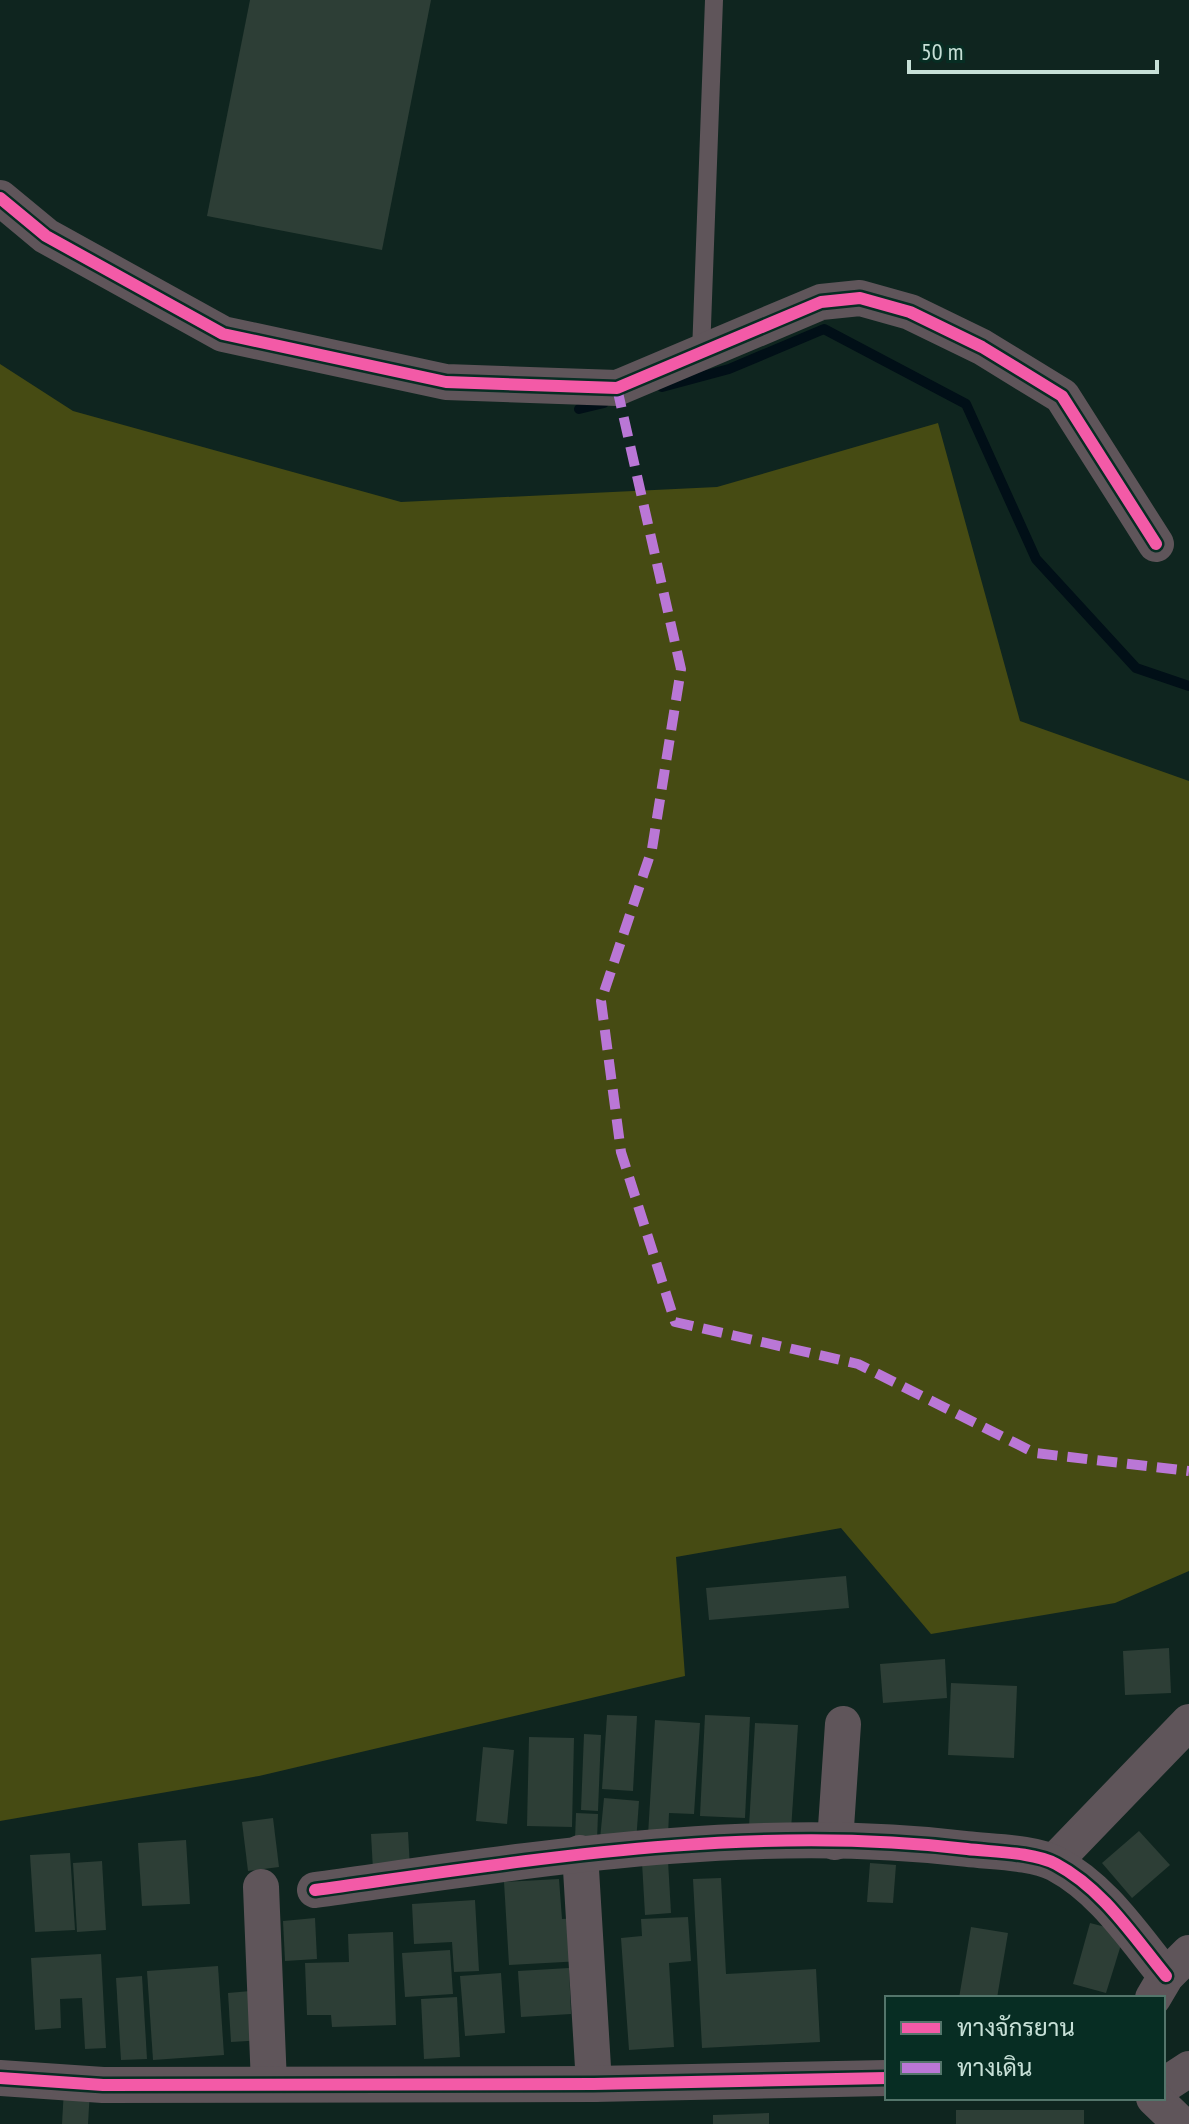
<svg xmlns="http://www.w3.org/2000/svg" width="1189" height="2124" font-family="'PT Sans Narrow',Sarabun,sans-serif">
<style>
.green{fill:#464b13}
.lines{fill:none;stroke-linecap:round;stroke-linejoin:round}
.stream{stroke:#010f17;stroke-width:10}
.building{fill:#2d3e36}
.service{stroke:#5f555a;stroke-width:18}
.minor{stroke:#5f555a;stroke-width:36}
.quiet{stroke:#ba77d6;stroke-width:10;stroke-dasharray:20 10;stroke-linecap:butt}
.cycleway-casing{stroke:#072d23;stroke-width:17}
.cycleway{stroke:#f35aa7;stroke-width:12}
</style>
<rect width="100%" height="100%" fill="#0f251f"/>
<path class="green" d="M0 364 73 411 401 502 717 487 938 423 1020 721 1189 781V1571L1115 1603 931 1634 841 1528 676 1557 685 1676 259 1776 0 1821Z"/>
<g class="lines">
<g class="stream">
<path d="M662 387 729 369 824 329 966 404 1036 559 1136 668 1189 686"/>
<path d="M579 409 604 403"/>
</g>
</g>
<g class="building">
<path d="M250 0H431L382 250 207 216Z"/>
<path d="M846 1576 849 1608 709 1620 706 1588Z"/>
<path d="M1169 1648 1171 1693 1125 1695 1123 1651Z"/>
<path d="M945 1659 947 1698 883 1703 880 1664Z"/>
<path d="M951 1683 1017 1686 1014 1758 948 1755Z"/>
<path d="M607 1715 637 1716 633 1791 602 1789Z"/>
<path d="M705 1715 750 1717 745 1818 700 1816Z"/>
<path d="M655 1720 700 1723 694 1814 669 1813 668 1836 648 1835Z"/>
<path d="M755 1723 798 1725 791 1830 749 1827Z"/>
<path d="M584 1734 601 1735 598 1811 581 1810Z"/>
<path d="M529 1737 574 1738 572 1827 527 1826Z"/>
<path d="M483 1747 514 1750 507 1824 476 1821Z"/>
<path d="M604 1798 639 1801 636 1842 600 1839Z"/>
<path d="M576 1813 598 1814 597 1840 575 1839Z"/>
<path d="M273 1818 279 1867 248 1871 242 1822Z"/>
<path d="M1139 1831 1170 1865 1132 1898 1102 1863Z"/>
<path d="M408 1832 410 1868 373 1870 371 1834Z"/>
<path d="M186 1840 190 1904 142 1906 138 1843Z"/>
<path d="M70 1853 75 1930 35 1932 30 1855Z"/>
<path d="M102 1861 106 1930 77 1932 73 1863Z"/>
<path d="M668 1861 671 1913 645 1915 642 1862Z"/>
<path d="M870 1863 896 1865 893 1903 867 1902Z"/>
<path d="M721 1878 726 1974 816 1969 820 2042 702 2048 693 1879Z"/>
<path d="M559 1879 562 1919 579 1918 582 1961 509 1965 504 1882Z"/>
<path d="M475 1900 479 1971 454 1972 452 1942 414 1944 412 1904Z"/>
<path d="M688 1917 691 1961 669 1963 674 2047 629 2050 621 1938 642 1936 641 1919Z"/>
<path d="M315 1918 317 1959 285 1961 283 1921Z"/>
<path d="M1090 1923 1125 1932 1106 1993 1073 1984Z"/>
<path d="M971 1927 1008 1933 997 1998H959Z"/>
<path d="M393 1932 396 2025 332 2027 331 2015H307L305 1963 349 1962 348 1934Z"/>
<path d="M450 1950 453 1994 405 1997 402 1953Z"/>
<path d="M101 1954 106 2048 85 2049 82 1998 60 1999 61 2028 35 2030 31 1958Z"/>
<path d="M218 1966 224 2055 153 2060 147 1971Z"/>
<path d="M569 1968 571 2014 521 2017 518 1971Z"/>
<path d="M501 1973 505 2033 465 2036 460 1976Z"/>
<path d="M142 1976 147 2059 121 2060 116 1978Z"/>
<path d="M260 1990 263 2040 231 2042 228 1993Z"/>
<path d="M457 1997 460 2057 424 2059 421 1999Z"/>
<path d="M64 2089 90 2090 88 2124H62Z"/>
<rect x="956" y="2110" width="128" height="14"/>
<path d="M769 2113V2124H713V2115Z"/>
</g>
<g class="lines">
<path class="service" d="M701 353 714 0"/>
<g class="minor">
<path d="M0 198 46 236 223 334 446 382 617 388 821 302 860 298 910 312 982 347 1062 396 1156 544"/>
<path d="M835 1842 843 1724"/>
<path d="M580 1853 594 2084"/>
<path d="M1054 1862 1189 1722"/>
<path d="M261 1887 269 2084"/>
<path d="M315 1890C531 1860 749 1823 967 1849 992 1852 1034 1852 1056 1864 1103 1889 1133 1936 1166 1976"/>
<path d="M1153 1998 1166 1976 1189 1953"/>
<path d="M0 2078 103 2085 594 2084 887 2078"/>
<path d="M1163 2086 1189 2069"/>
<path d="M1154 2098 1181 2124"/>
</g>
<path class="quiet" d="M617 388 681 669 652 849 601 1001 621 1152 675 1322 858 1364 1035 1453 1189 1471"/>
<defs>
<g id="cycleway">
<path d="M0 198 46 236 223 334 446 382 617 388 821 302 860 298 910 312 982 347 1062 396 1156 544"/>
<path d="M315 1890C531 1860 749 1823 967 1849 992 1852 1034 1852 1056 1864 1103 1889 1133 1936 1166 1976"/>
<path d="M0 2078 103 2085 594 2084 887 2078"/>
</g>
</defs>
<use href="#cycleway" class="cycleway-casing"/>
<use href="#cycleway" class="cycleway"/>
</g>
<rect x="885" y="1996" width="280" height="104" fill="#072d23" stroke="#54756b" stroke-width="2"/>
<rect x="901" y="2022" width="40" height="12" fill="#f35aa7" stroke="#54756b" stroke-width="2"/>
<text x="957" y="2036" font-size="24" fill="#c7e0d7">ทางจักรยาน</text>
<rect x="901" y="2062" width="40" height="12" fill="#ba77d6" stroke="#54756b" stroke-width="2"/>
<text x="957" y="2076" font-size="24" fill="#c7e0d7">ทางเดิน</text>
<path d="M909 60v12h248v-12" fill="none" stroke="#c7e0d7" stroke-width="4"/>
<text x="921" y="60" font-size="24" fill="#c7e0d7" stroke="#072d23" stroke-width="6" paint-order="stroke">50 m</text>
</svg>
